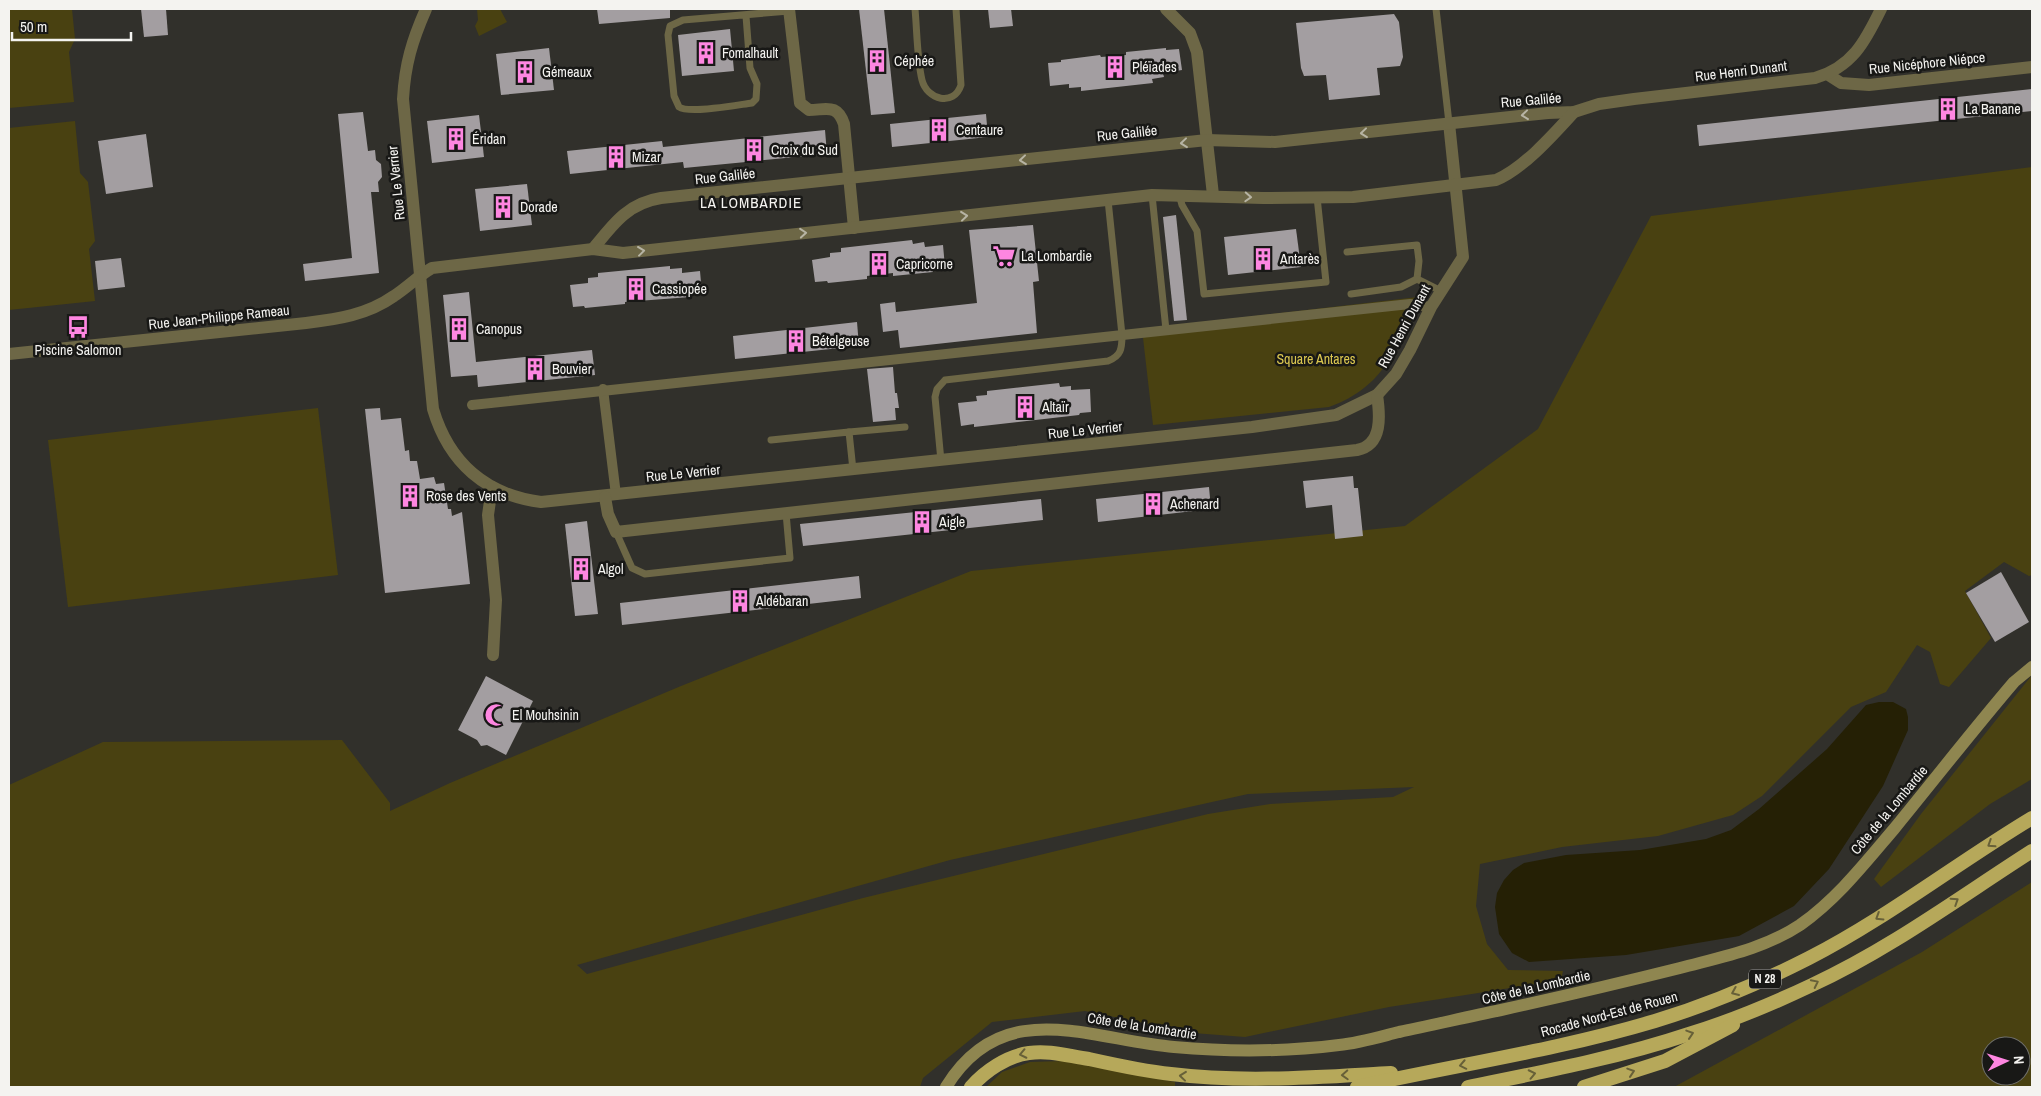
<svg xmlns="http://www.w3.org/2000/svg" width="2041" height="1096" font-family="'Archivo Narrow',sans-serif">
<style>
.green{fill:#494111;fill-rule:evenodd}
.water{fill:#252005}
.building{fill:#a39ea1}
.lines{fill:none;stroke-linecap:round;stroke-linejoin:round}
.service{stroke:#6d6746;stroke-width:7}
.pedestrian{stroke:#6d6746;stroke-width:10}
.minor{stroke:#6d6746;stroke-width:12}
.tertiary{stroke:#6d6746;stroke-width:12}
.secondary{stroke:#8f8650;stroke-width:12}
.trunk{stroke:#b6a85a;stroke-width:14}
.oneway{stroke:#b7b4a4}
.oneway2{stroke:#676038}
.labels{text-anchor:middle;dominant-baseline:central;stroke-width:5;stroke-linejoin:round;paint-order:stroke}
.shield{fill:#181816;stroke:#b2b1af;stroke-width:1}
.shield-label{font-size:12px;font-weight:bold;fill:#f4f3f0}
.poi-label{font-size:14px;fill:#f4f3f0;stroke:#181816;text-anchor:start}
.street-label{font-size:14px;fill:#f4f3f0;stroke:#181816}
.park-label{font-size:14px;fill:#dbc750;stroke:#181816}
.neighbourhood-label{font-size:15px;letter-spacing:1px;fill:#f4f3f0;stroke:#181816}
</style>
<rect width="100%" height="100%" fill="#31302b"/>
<g class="green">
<path d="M9 9H72L75 39 69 52 74 102 9 108Z"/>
<path d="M477 9H500L507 22 479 36 475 26 478 20Z"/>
<path d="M75 121 80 173 88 182 95 241 89 249 95 301 9 310V128Z"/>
<path d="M2032 167V575L2029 576 2004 562 1965 591 1991 638 1949 687 1940 684 1930 652 1917 645 1886 692 1851 707 1762 796 1733 815 1658 836 1562 847 1480 864 1476 906 1487 944 1508 970 1563 971 1561 980 1389 1007 1245 1037 1193 1033 1085 1011 992 1022 923 1078 920 1087H9V785L103 742 342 740 390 803V811L450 783 681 686 971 571 1405 526 1538 429 1651 216ZM1414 787 1393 797 1270 804 1208 814 863 898 587 974 577 965 950 860 1248 794Z"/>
<path d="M1418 297 1423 302C1392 349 1387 386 1329 407L1153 425 1142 329Z"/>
<path d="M318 408 338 575 68 607 48 440Z"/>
<path d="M2032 675V779L1990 804 1881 887 1874 879 1921 814Z"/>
<path d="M2032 882V1087H1674L1922 952ZM1991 1046H2021V1076H1991Z"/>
<path d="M1063 1061 1175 1082V1087H986L1002 1072 1030 1062Z"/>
</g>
<path class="water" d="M1879 702H1893L1906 709 1908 717V730L1883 786 1829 869 1794 906 1739 936 1626 955 1529 962 1512 953 1499 934 1495 907 1497 893 1504 880 1513 870 1524 863 1566 855 1640 850 1706 839 1731 830 1759 809 1827 749 1866 705Z"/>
<g class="building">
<path d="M141 9H166L168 35 144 37Z"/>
<path d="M597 9H670V18L599 24Z"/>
<path d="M859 9H884L895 113 871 115Z"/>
<path d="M988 9H1011L1013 26 990 28Z"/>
<path d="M1394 14 1399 22 1403 57 1400 66 1377 68 1380 95 1329 100 1326 75 1304 76 1301 68 1296 23Z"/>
<path d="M730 29 734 71 682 76 678 35Z"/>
<path d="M549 48 554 90 501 95 496 54Z"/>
<path d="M1166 48V50L1179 49 1182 70 1163 73 1164 77 1152 79 1153 83 1081 91V87L1069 88V84L1050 86 1048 63 1061 62V60L1100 55 1101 57 1126 55V52Z"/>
<path d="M2032 89V111L1699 146 1697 125Z"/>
<path d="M363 112 368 151 375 150 376 160 381 164 382 177 378 182 379 192H371L379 273 305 281 303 264 352 258 338 114Z"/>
<path d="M986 114 988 137 892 147 890 124Z"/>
<path d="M479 115 484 157 432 163 427 121Z"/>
<path d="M825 130 827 154 684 168 683 162 570 174 567 151 662 141 663 147Z"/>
<path d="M146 134 153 187 106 194 98 141Z"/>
<path d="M527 184 532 225 480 231 475 189Z"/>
<path d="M1176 215 1187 320 1174 321 1163 217Z"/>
<path d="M1033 225 1039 281 1033 282 1037 333 900 348 898 330 883 332 880 304 895 302 896 312 977 303 969 230Z"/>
<path d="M1296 229 1301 267 1228 275 1224 237Z"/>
<path d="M912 240 913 244 924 242 925 247 943 245 945 267 933 269V272L893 276V273L867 276V279L828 283 827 281 815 282 812 260 830 257V253L841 252V248Z"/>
<path d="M121 258 125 287 98 290 95 261Z"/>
<path d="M670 266V269L682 268V273L700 271 702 294 690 295V297L625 302V304L585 308 584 306 573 307 570 285 588 283V278L598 277V273Z"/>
<path d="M469 292 476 362 592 350 595 375 478 387 477 375 451 377 443 295Z"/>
<path d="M857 322 859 346 735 359 733 336Z"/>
<path d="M893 367 895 393H897L899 408H895L896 420 873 422 867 369Z"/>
<path d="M1059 383 1060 387 1071 386V390L1090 389 1091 412 1080 413 1079 415 974 427V424L961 426 958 403 977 401 976 396 987 395V391Z"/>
<path d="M380 408 381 420 401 418 405 451 409 450 410 461H417L420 479 434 477 436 484 444 483 448 509H451L452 516 462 512 470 584 385 593 365 409Z"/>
<path d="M1353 476 1354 488H1358L1363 536 1335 539 1332 505 1306 508 1303 481Z"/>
<path d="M1209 487 1211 509 1098 522 1096 499Z"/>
<path d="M1041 499 1043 520 803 546 800 524Z"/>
<path d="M587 521 598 614 575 616 565 524Z"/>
<path d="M2001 572 2029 622 1995 642 1966 593Z"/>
<path d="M859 576 861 598 622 625 620 603Z"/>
<path d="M486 676 533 701 506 755 487 745 481 746 477 740 458 730Z"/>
</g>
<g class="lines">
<g class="service">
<path d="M915 9C917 30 917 59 922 80 927 100 954 107 961 85L956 9"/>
<path d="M1436 9 1449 123"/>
<path d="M746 16 750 68 757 84 756 99 752 103C737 105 689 114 679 107L674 96 668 35 670 26 683 20 789 11"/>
<path d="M1179 194 1182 205 1197 231 1204 294 1326 282 1317 197"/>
<path d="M1152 195 1166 330"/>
<path d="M1347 252 1417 245 1419 261 1417 279 1441 291"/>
<path d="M1351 294 1401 287 1417 279"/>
<path d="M849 432 905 427"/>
<path d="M771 440 849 432 853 470"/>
<path d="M941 461 935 397 937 389 945 380 1108 361C1121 356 1122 349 1122 335L1108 200"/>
<path d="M616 532 632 568 645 574 790 558 786 513"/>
</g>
<g class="pedestrian">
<path d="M603 389 616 495"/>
<path d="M472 405 1410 304 1431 307"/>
</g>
<g class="minor">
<path d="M426 9C412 41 405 64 403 99L433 409C449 463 486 495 541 502L1252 427 1336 415 1377 395 1396 374 1410 350 1431 307 1463 257 1449 123"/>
<path d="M789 9 800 103 809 110C826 110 837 103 844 124L854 228"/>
<path d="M1166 9 1190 33 1197 52 1213 195"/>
<path d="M1827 74 1841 83 1869 85 2032 67"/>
<path d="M492 487 488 515 496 600 493 655"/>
<path d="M605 497 608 514 616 532 1357 450C1383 445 1380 415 1377 395"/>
</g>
<g class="tertiary">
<path d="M593 249C613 224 628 203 661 198L1207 140 1275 142 1548 113 1574 112 1599 104 1634 99 1815 78C1852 67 1865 42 1881 9"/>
<path d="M9 354 306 323C338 319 367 315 394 296 408 287 418 276 432 268L593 249 623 253 1152 195 1263 198 1353 197 1496 180C1523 169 1554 134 1574 112"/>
</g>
<path class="secondary" d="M946 1087C1003 994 1090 1040 1174 1047 1230 1052 1283 1052 1339 1045 1359 1043 1379 1037 1399 1032 1433 1025 1467 1017 1501 1010 1560 997 1620 983 1680 968 1721 957 1764 949 1800 925 1837 899 1865 863 1894 829 1934 780 1973 730 2014 682L2032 667"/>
<g class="trunk">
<path d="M971 1087C985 1071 1007 1056 1029 1053 1049 1050 1068 1056 1089 1059 1116 1065 1143 1071 1171 1074 1244 1083 1318 1077 1391 1073"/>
<path d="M1357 1087C1456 1065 1558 1050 1655 1021 1708 1005 1760 983 1809 958 1887 918 1957 863 2032 818"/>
<path d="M1468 1087C1542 1072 1617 1058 1689 1034 1731 1021 1772 1004 1812 985 1890 949 1960 897 2032 851"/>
<path d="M1584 1087 1665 1061 1733 1025"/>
</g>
</g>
<defs><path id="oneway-chevron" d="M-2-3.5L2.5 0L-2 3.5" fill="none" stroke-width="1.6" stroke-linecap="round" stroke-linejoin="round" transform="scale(1.25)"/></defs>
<g class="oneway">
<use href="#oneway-chevron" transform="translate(1525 115) rotate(174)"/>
<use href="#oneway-chevron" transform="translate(1364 133) rotate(174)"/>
<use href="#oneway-chevron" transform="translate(1184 143) rotate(174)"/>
<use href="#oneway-chevron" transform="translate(1023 160) rotate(174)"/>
<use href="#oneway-chevron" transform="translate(1248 197) rotate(3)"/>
<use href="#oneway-chevron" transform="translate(964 216) rotate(-6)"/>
<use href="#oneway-chevron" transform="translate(803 233) rotate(-5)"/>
<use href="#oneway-chevron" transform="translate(641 251) rotate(-7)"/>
</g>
<g class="oneway2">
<use href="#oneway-chevron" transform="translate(1991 844) rotate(147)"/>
<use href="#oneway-chevron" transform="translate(1955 901) rotate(-33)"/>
<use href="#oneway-chevron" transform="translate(1879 917) rotate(148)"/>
<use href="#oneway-chevron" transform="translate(1815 983) rotate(-26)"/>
<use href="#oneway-chevron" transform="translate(1735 992) rotate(157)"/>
<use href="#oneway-chevron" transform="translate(1690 1034) rotate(-18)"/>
<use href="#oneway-chevron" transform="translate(1023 1054) rotate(168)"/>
<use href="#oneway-chevron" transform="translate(1463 1065) rotate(169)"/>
<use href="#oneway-chevron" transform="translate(1631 1072) rotate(-18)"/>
<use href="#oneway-chevron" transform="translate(1532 1074) rotate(-12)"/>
<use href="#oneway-chevron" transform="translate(1345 1075) rotate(177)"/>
<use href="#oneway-chevron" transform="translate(1183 1076) rotate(-174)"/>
</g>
<defs>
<symbol id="building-bare" viewBox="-9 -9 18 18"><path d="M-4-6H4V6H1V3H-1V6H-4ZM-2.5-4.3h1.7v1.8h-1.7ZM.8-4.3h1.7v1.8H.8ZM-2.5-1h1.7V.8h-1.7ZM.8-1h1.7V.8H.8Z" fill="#fe86e1" stroke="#181816" stroke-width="2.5" paint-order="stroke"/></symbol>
<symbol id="supermarket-bare" viewBox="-9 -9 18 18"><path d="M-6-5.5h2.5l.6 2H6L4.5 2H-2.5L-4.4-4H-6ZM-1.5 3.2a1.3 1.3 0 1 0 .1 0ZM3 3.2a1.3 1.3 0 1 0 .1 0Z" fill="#fe86e1" stroke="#181816" stroke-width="2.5" paint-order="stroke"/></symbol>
<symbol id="bus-bare" viewBox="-9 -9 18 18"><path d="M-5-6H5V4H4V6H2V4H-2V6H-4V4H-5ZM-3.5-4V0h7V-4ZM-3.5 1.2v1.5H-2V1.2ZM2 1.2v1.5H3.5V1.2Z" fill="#fe86e1" stroke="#181816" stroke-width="2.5" paint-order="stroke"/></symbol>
<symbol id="mosque-bare" viewBox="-9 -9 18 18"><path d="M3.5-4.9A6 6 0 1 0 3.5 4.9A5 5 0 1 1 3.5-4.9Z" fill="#fe86e1" stroke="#181816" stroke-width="2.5" paint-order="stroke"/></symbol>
</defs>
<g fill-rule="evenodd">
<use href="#building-bare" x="690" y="37" width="32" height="32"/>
<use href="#building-bare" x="861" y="45" width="32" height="32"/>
<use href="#building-bare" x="1099" y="51" width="32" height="32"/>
<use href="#building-bare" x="509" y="56" width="32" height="32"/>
<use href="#building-bare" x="1932" y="93" width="32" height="32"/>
<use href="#building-bare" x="923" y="114" width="32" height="32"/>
<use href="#building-bare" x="440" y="123" width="32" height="32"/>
<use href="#building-bare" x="738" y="134" width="32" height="32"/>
<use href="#building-bare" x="600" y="141" width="32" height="32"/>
<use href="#building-bare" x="487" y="191" width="32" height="32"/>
<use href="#supermarket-bare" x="988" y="240" width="32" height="32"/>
<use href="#building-bare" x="1247" y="243" width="32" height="32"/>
<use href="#building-bare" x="863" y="248" width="32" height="32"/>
<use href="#building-bare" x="620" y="273" width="32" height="32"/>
<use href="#bus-bare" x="62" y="311" width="32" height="32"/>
<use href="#building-bare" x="443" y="313" width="32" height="32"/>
<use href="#building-bare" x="780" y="325" width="32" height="32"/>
<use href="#building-bare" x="519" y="353" width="32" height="32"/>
<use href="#building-bare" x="1009" y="391" width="32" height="32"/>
<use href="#building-bare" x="394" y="480" width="32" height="32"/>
<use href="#building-bare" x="1137" y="488" width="32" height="32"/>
<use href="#building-bare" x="906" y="506" width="32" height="32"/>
<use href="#building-bare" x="565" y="553" width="32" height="32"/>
<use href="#building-bare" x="724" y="585" width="32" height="32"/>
<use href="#mosque-bare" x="480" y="699" width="32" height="32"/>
</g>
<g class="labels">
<rect class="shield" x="1749" y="969.5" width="32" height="19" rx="4"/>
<g class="shield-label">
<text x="1765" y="979">N 28</text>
</g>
<g class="poi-label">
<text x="722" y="53">Fomalhault</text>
<text x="894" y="61">Céphée</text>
<text x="1132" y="67">Pléïades</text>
<text x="542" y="72">Gémeaux</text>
<text x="1965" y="109">La Banane</text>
<text x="956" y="130">Centaure</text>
<text x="472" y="139">Éridan</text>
<text x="771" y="150">Croix du Sud</text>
<text x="632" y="157">Mizar</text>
<text x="520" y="207">Dorade</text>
<text x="1021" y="256">La Lombardie</text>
<text x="1280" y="259">Antarès</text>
<text x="896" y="264">Capricorne</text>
<text x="652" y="289">Cassiopée</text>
<text x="476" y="329">Canopus</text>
<text x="812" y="341">Bételgeuse</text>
<text x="78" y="350" text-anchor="middle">Piscine Salomon</text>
<text x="552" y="369">Bouvier</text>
<text x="1042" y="407">Altaïr</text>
<text x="426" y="496">Rose des Vents</text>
<text x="1170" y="504">Achenard</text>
<text x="939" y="522">Aigle</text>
<text x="598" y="569">Algol</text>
<text x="756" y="601">Aldébaran</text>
<text x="512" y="715">El Mouhsinin</text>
</g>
<g class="street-label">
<text transform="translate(1927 63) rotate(-6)">Rue Nicéphore Niépce</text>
<text transform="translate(1741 71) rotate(-7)">Rue Henri Dunant</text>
<text transform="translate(1531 100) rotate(-5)">Rue Galilée</text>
<text transform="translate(1127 133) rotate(-6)">Rue Galilée</text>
<text transform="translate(725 176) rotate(-6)">Rue Galilée</text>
<text transform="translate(396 183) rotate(-96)">Rue Le Verrier</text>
<text transform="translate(219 317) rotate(-6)">Rue Jean-Philippe Rameau</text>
<text transform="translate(1404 326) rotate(-61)">Rue Henri Dunant</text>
<text transform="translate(1085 430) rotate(-6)">Rue Le Verrier</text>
<text transform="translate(683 473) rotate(-6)">Rue Le Verrier</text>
<text transform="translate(1889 810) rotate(-50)">Côte de la Lombardie</text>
<text transform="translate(1536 987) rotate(-13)">Côte de la Lombardie</text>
<text transform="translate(1609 1014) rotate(-15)">Rocade Nord-Est de Rouen</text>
<text transform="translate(1142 1026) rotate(9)">Côte de la Lombardie</text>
</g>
<g class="park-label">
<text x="1316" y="359">Square Antares</text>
</g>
<g class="neighbourhood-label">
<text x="751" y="202">LA LOMBARDIE</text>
</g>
</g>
<rect width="2041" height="1096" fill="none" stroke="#f4f3f0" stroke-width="20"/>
<g transform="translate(2006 1061) rotate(86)"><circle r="24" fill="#181816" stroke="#70706d"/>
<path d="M0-4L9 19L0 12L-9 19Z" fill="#fe86e1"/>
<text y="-8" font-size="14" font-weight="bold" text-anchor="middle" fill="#f4f3f0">N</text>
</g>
<path d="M12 32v8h119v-8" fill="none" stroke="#f4f3f0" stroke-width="2.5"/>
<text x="20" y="32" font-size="15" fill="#f4f3f0" stroke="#181816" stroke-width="4" paint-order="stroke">50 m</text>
</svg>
